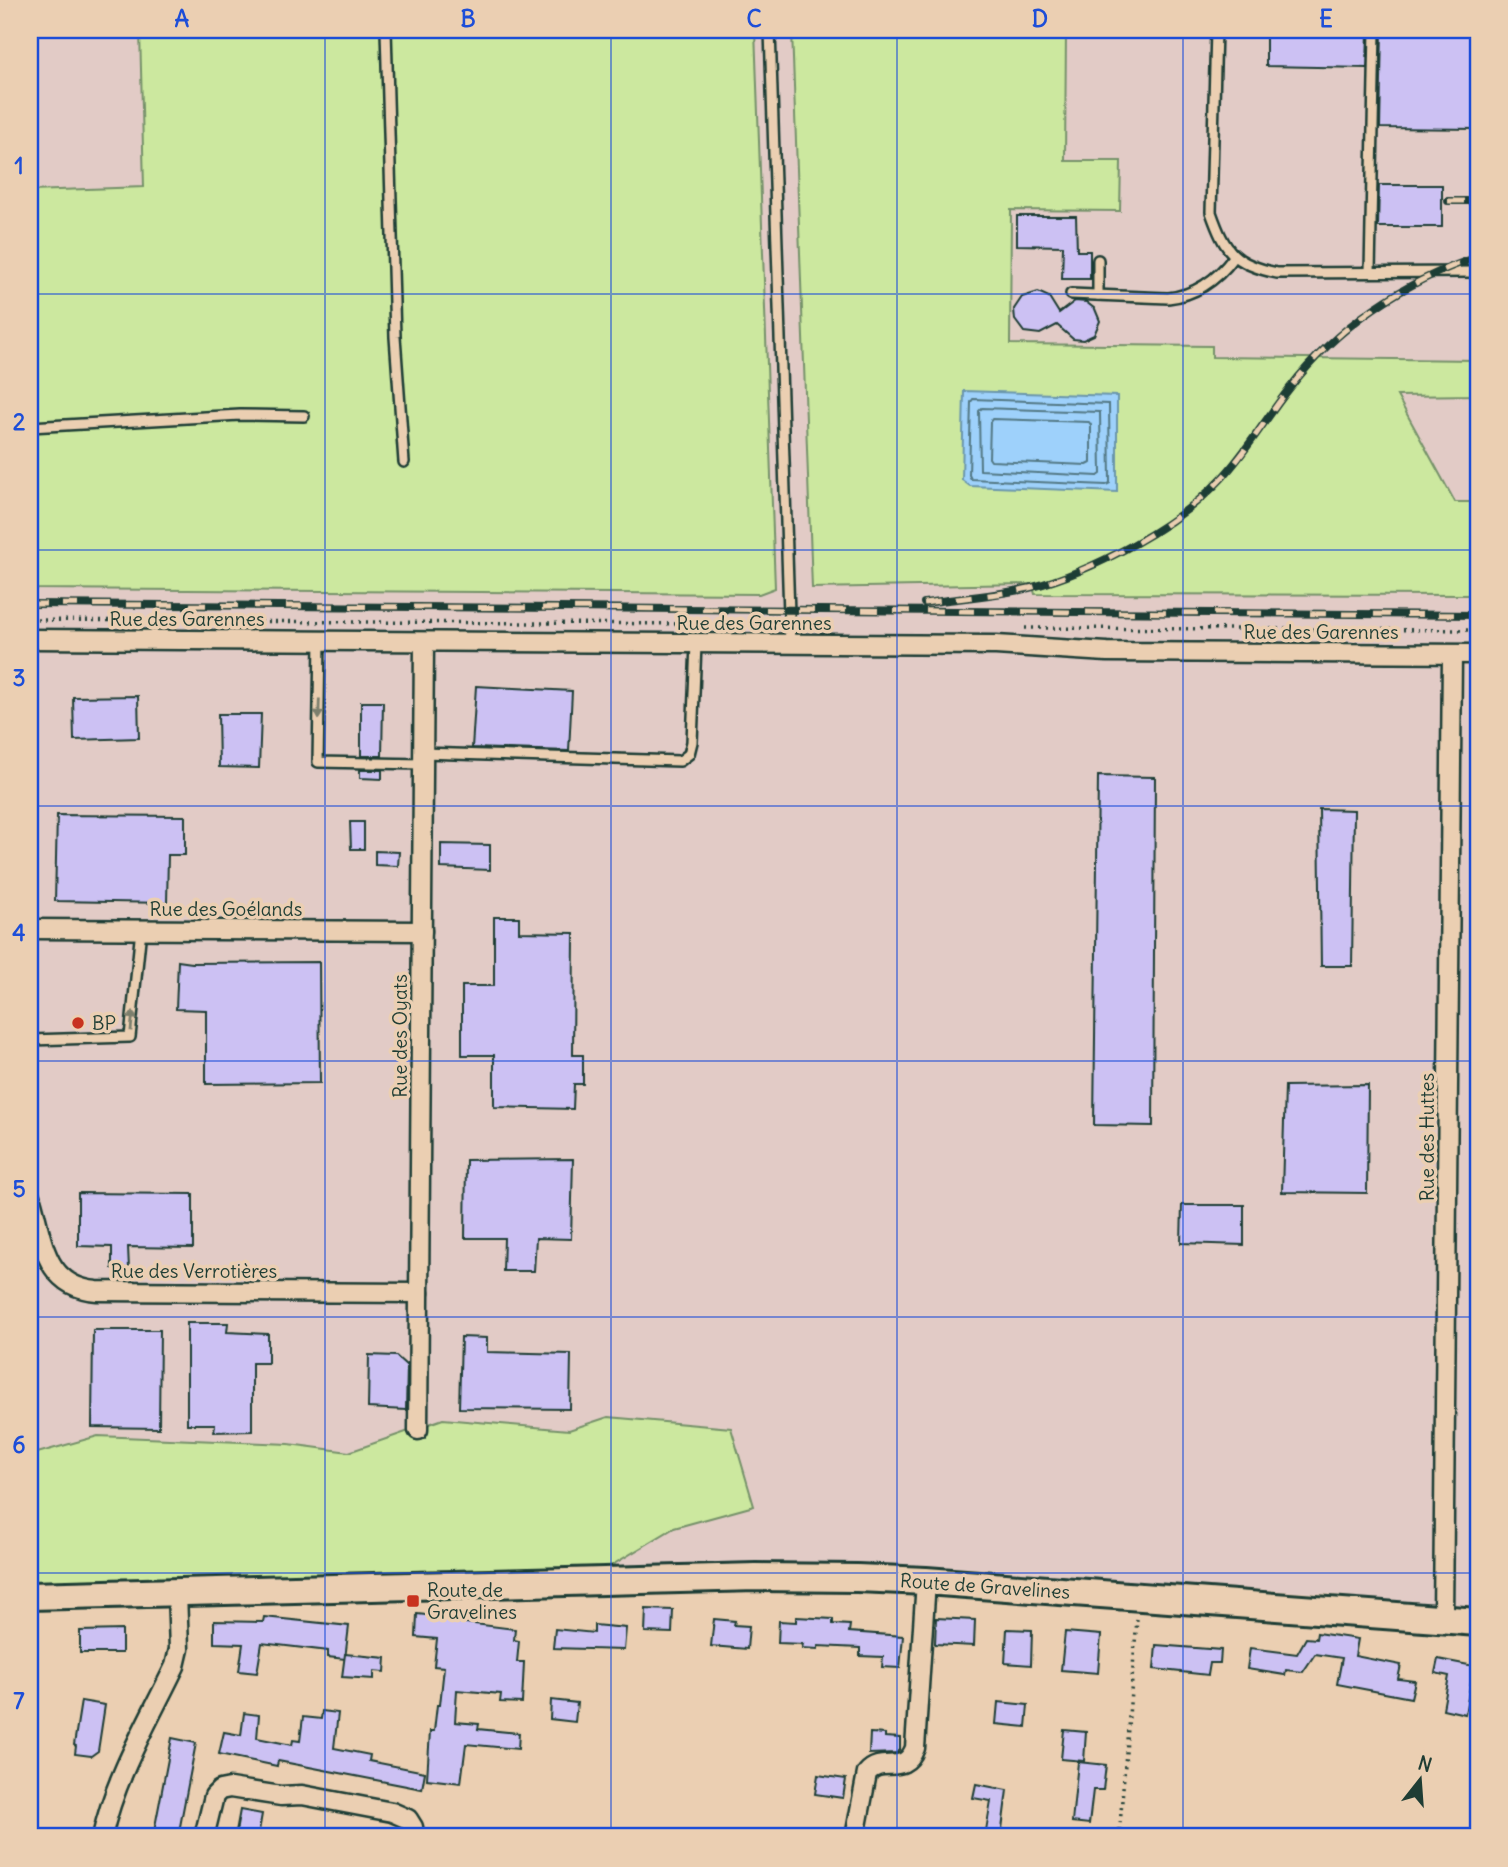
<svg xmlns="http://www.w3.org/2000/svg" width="1508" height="1867" font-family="Delius,sans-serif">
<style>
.built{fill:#e2cbc6}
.green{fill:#cce89f;stroke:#76926a;stroke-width:2}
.water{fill:#9ed1fb;stroke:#6b96ab;stroke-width:2}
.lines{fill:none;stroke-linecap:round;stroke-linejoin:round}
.shore{stroke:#527884;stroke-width:2}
.building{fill:#ccc1f3;stroke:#1f3d34;stroke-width:2}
.lane-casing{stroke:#1f3d34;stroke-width:14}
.street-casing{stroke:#1f3d34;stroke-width:23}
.secondary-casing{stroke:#1f3d34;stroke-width:32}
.path{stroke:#1f3d34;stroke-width:3.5;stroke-dasharray:2 5;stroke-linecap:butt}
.lane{stroke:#ebcfb2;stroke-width:9}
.street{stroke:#ebcfb2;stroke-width:18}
.secondary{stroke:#ebcfb2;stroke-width:26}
.rail-casing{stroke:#1f3d34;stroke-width:8}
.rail{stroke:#ebcfb2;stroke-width:5;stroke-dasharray:16;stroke-linecap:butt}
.oneway{fill:#7b7f6d}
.grid{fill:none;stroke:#1d4ed8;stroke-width:2;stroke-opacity:0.55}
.poi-dot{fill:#c8321e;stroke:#ebcfb2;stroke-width:2.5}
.labels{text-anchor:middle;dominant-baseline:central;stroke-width:7;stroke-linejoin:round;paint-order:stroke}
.street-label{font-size:19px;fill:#1f3d34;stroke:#ebcfb2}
.poi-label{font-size:19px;fill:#1f3d34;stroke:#ebcfb2;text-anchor:start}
.neatline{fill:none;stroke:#1d4ed8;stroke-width:2.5}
.grid-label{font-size:23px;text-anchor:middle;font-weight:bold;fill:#1d4ed8}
</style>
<rect width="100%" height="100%" fill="#ebcfb2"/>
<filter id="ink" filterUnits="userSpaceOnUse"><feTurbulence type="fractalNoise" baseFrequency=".0143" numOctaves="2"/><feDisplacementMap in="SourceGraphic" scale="14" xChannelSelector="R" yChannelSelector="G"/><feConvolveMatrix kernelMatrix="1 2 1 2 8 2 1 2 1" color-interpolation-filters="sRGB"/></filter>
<g filter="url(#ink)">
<path class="built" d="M30 30H1478V1611L1326 1594 911 1567 233 1569 30 1573Z"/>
<g class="green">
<path d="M140 30H755L775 588 759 594 30 589V191L144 187Z"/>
<path d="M792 30H1066L1065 161H1121L1120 211 1011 210 1010 344 1212 346V357L1478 360V395L1397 396 1455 502H1478V595L1035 594 1032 584 812 588Z"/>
<path d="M608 1417 731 1428 754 1506 674 1528 602 1571 30 1585V1455L98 1436 289 1444 349 1452 443 1419 569 1430Z"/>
</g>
<path class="water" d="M964 391 1117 396V492L970 486 962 480Z"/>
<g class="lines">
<g class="shore">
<path d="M973 399 1109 404 1110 483 1106 485 971 479 969 475 971 402Z"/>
<path d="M982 408 1100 412 1101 474 1098 476 980 470 979 411Z"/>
<path d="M992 419 1089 422 1091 425V463L1087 465 991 461 989 458 990 422Z"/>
</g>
</g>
<g class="building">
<path d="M1266 30H1368L1367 68 1266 66Z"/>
<path d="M1382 30H1478V129L1380 128Z"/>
<path d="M1379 185H1442V227H1378Z"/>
<path d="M1017 216H1076L1077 251H1090V279H1062L1063 246 1017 245Z"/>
<path d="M1038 292 1049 297 1059 313 1075 301 1086 302 1095 309 1100 321 1094 335 1083 340 1073 339 1057 325 1040 334 1024 332 1015 320 1014 309 1022 297Z"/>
<path d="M476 686 572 691 569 751 472 748Z"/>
<path d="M138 696 139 738 74 740 73 697Z"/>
<path d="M361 702H383L382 756H361Z"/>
<path d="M218 714H261L259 768 219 767Z"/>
<path d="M360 770H382V779L360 778Z"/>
<path d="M1098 776 1155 777 1153 1126 1094 1125Z"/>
<path d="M1319 809 1354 810 1352 966H1321Z"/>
<path d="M57 815 185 816V855H168L167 903 55 901Z"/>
<path d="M350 822H364V849H351Z"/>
<path d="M441 844 490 845V870L441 868Z"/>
<path d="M375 851 399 852 398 866 375 865Z"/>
<path d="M494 917H519V932L574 933 573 1055H583V1084H574L573 1109 494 1107V1055H462V986H494Z"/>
<path d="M178 961 192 963 319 962 320 1083 206 1084V1010L176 1009Z"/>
<path d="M1368 1085 1367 1193 1282 1192 1285 1086Z"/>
<path d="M573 1159 571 1239 536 1238 534 1271H503L504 1238H465L466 1160Z"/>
<path d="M78 1193 193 1194V1248L128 1247 129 1269 112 1268V1247L78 1246Z"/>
<path d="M1182 1205H1244V1245L1181 1243Z"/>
<path d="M187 1323H228L227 1332 268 1334V1363H252V1431L214 1432 215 1424H187Z"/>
<path d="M93 1330H160L159 1428 92 1427Z"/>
<path d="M461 1337 487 1338V1352L571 1354 570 1409 459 1408Z"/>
<path d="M369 1355 396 1356 407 1366 406 1410 368 1408Z"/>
<path d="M646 1609 673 1610 672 1633 645 1632Z"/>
<path d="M417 1614 445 1617 450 1621 515 1629 514 1640 519 1641 517 1662H524L522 1703 500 1702 501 1694 457 1690 455 1722 479 1724 478 1729 519 1733 518 1749 466 1744 461 1783 427 1779 430 1731H434L437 1705H440L444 1667 434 1666 437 1639 416 1637Z"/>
<path d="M264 1617 349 1626 345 1659 328 1657V1651L262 1643 257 1673 239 1671 243 1644 214 1643V1621L263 1622Z"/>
<path d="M796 1617 833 1619V1624L850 1625 849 1632 903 1636 900 1668 882 1667 883 1657 860 1656V1648L818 1646V1649L802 1648 803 1644 778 1643 779 1621 796 1622Z"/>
<path d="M936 1618 975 1620 974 1646 935 1644Z"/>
<path d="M714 1619 735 1621 734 1625 749 1626 747 1649 711 1646Z"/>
<path d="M594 1625 626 1628 624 1650 553 1648 555 1629 594 1633Z"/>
<path d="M1007 1629 1032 1630 1031 1665 1005 1663Z"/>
<path d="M122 1630V1653H80V1631Z"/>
<path d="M1065 1632 1101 1635 1098 1673 1061 1670Z"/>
<path d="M1317 1633 1358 1639 1355 1656 1401 1665 1398 1679 1415 1681 1411 1698 1337 1684 1342 1658 1315 1654 1303 1672 1286 1670 1285 1675 1247 1669 1250 1648 1297 1654 1306 1638 1316 1639Z"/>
<path d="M1156 1645 1221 1650 1220 1663H1210L1208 1675 1154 1669Z"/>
<path d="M345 1654 386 1658 385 1672 374 1671V1679L342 1677Z"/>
<path d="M1438 1659 1474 1666 1465 1714 1443 1709 1449 1676 1435 1673Z"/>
<path d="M551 1700 577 1703 575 1722 550 1719Z"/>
<path d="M81 1701 105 1705 98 1751 91 1756 75 1754 76 1746 74 1745Z"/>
<path d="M998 1702 1028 1705 1026 1727 996 1724Z"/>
<path d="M322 1711 338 1713 334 1748 370 1755 369 1761 425 1772 422 1789 278 1761 277 1766 219 1754 224 1732 241 1735 244 1713 259 1715 257 1738 292 1745 293 1740 300 1741 303 1717 321 1719Z"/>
<path d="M1064 1730 1086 1732 1084 1761 1061 1759Z"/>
<path d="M870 1733 885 1734V1737L900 1738V1750L896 1753 869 1754Z"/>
<path d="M172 1738 196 1743 178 1837H153Z"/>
<path d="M1078 1762 1106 1765 1103 1790H1093L1089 1824 1072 1822Z"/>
<path d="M818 1775 846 1779 843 1798 815 1794Z"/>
<path d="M976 1784 1007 1790 1001 1837H985L991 1801 973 1798Z"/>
<path d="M240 1810 262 1814 258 1837H235Z"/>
</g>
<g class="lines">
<defs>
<g id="lane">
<path d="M386 30 395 337 404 462"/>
<path d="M770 30 790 645"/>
<path d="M1216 30 1211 212C1225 252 1234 264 1277 273L1478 272"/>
<path d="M1370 272 1375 30"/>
<path d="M1071 294 1168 298C1196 295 1217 280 1234 257"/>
<path d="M1098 295V260"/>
<path d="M30 427 240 415 304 416"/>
<path d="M320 641 318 762 423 764"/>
<path d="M423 753 680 761 689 754 692 742 696 644"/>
<path d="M30 1040 130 1037 141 929"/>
</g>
<g id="street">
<path d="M30 639 996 645 1107 652 1478 654"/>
<path d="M30 929 422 931"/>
<path d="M30 1196C43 1238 43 1287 97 1291L419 1293"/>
<path d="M418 1430 424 642"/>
<path d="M1443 1619 1452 655"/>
<path d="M102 1837C115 1777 148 1722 175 1666L179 1649 177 1593"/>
<path d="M204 1837 214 1796 220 1790 230 1788 281 1796 302 1795 392 1812 408 1819 413 1827 414 1837"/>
<path d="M855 1837 867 1773C882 1755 904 1777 915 1748L926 1581"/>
</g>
<path id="secondary" d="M30 1596 756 1577 857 1578 926 1581 1478 1622"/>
</defs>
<use href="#lane" class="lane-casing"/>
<use href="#street" class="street-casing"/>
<use href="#secondary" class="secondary-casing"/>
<g class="path">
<path d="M30 620 696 624"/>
<path d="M1025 628 1478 630"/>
<path d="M1119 1837 1137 1619"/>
</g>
<use href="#lane" class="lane"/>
<use href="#street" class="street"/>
<use href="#secondary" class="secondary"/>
<defs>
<g id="rail">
<path d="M1448 201H1478"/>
<path d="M924 603C959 598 995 596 1029 588 1092 572 1178 526 1222 478 1247 451 1266 418 1289 389 1336 327 1404 281 1478 257"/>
<path d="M30 604 1478 615"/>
</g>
</defs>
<use href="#rail" class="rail-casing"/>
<use href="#rail" class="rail"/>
</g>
<defs><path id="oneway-solid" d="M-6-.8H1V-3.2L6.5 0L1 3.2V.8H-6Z" transform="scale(1.75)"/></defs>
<g class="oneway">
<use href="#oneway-solid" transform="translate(319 709) rotate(92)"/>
<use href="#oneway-solid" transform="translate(132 1021) rotate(-84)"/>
</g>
</g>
<path class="grid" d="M325 30V1837M611 30V1837M897 30V1837M1183 30V1837M30 294H1478M30 550H1478M30 806H1478M30 1061H1478M30 1317H1478M30 1573H1478"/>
<g class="poi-dot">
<circle cx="78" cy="1023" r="7"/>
<rect x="406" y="1594" width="14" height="14" rx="3.5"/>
</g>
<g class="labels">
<g class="street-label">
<text x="187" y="619">Rue des Garennes</text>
<text x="754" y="623">Rue des Garennes</text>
<text x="1321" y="632">Rue des Garennes</text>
<text x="226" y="909">Rue des Goélands</text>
<text transform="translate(400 1036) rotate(-90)">Rue des Oyats</text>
<text transform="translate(1427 1137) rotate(-90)">Rue des Huttes</text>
<text x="194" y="1271">Rue des Verrotières</text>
<text transform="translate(985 1586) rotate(4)">Route de Gravelines</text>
</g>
<g class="poi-label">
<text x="92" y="1023">BP</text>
<text x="427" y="1590">Route de<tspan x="427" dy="22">Gravelines</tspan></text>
</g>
</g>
<rect width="1508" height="1867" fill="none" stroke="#ebcfb2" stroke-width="77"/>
<g transform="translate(1420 1780) rotate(17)" stroke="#ebcfb2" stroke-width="5" paint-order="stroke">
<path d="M0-5L12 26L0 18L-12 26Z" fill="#1f3d34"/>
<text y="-10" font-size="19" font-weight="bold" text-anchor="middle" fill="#1f3d34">N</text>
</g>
<rect x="38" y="38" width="1432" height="1790" class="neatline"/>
<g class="grid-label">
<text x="182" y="27">A</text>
<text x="468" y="27">B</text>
<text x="754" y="27">C</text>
<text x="1040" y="27">D</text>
<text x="1326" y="27">E</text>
<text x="19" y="174">1</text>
<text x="19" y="430">2</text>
<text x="19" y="686">3</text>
<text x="19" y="941">4</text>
<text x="19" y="1197">5</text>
<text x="19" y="1453">6</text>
<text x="19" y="1709">7</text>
</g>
</svg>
